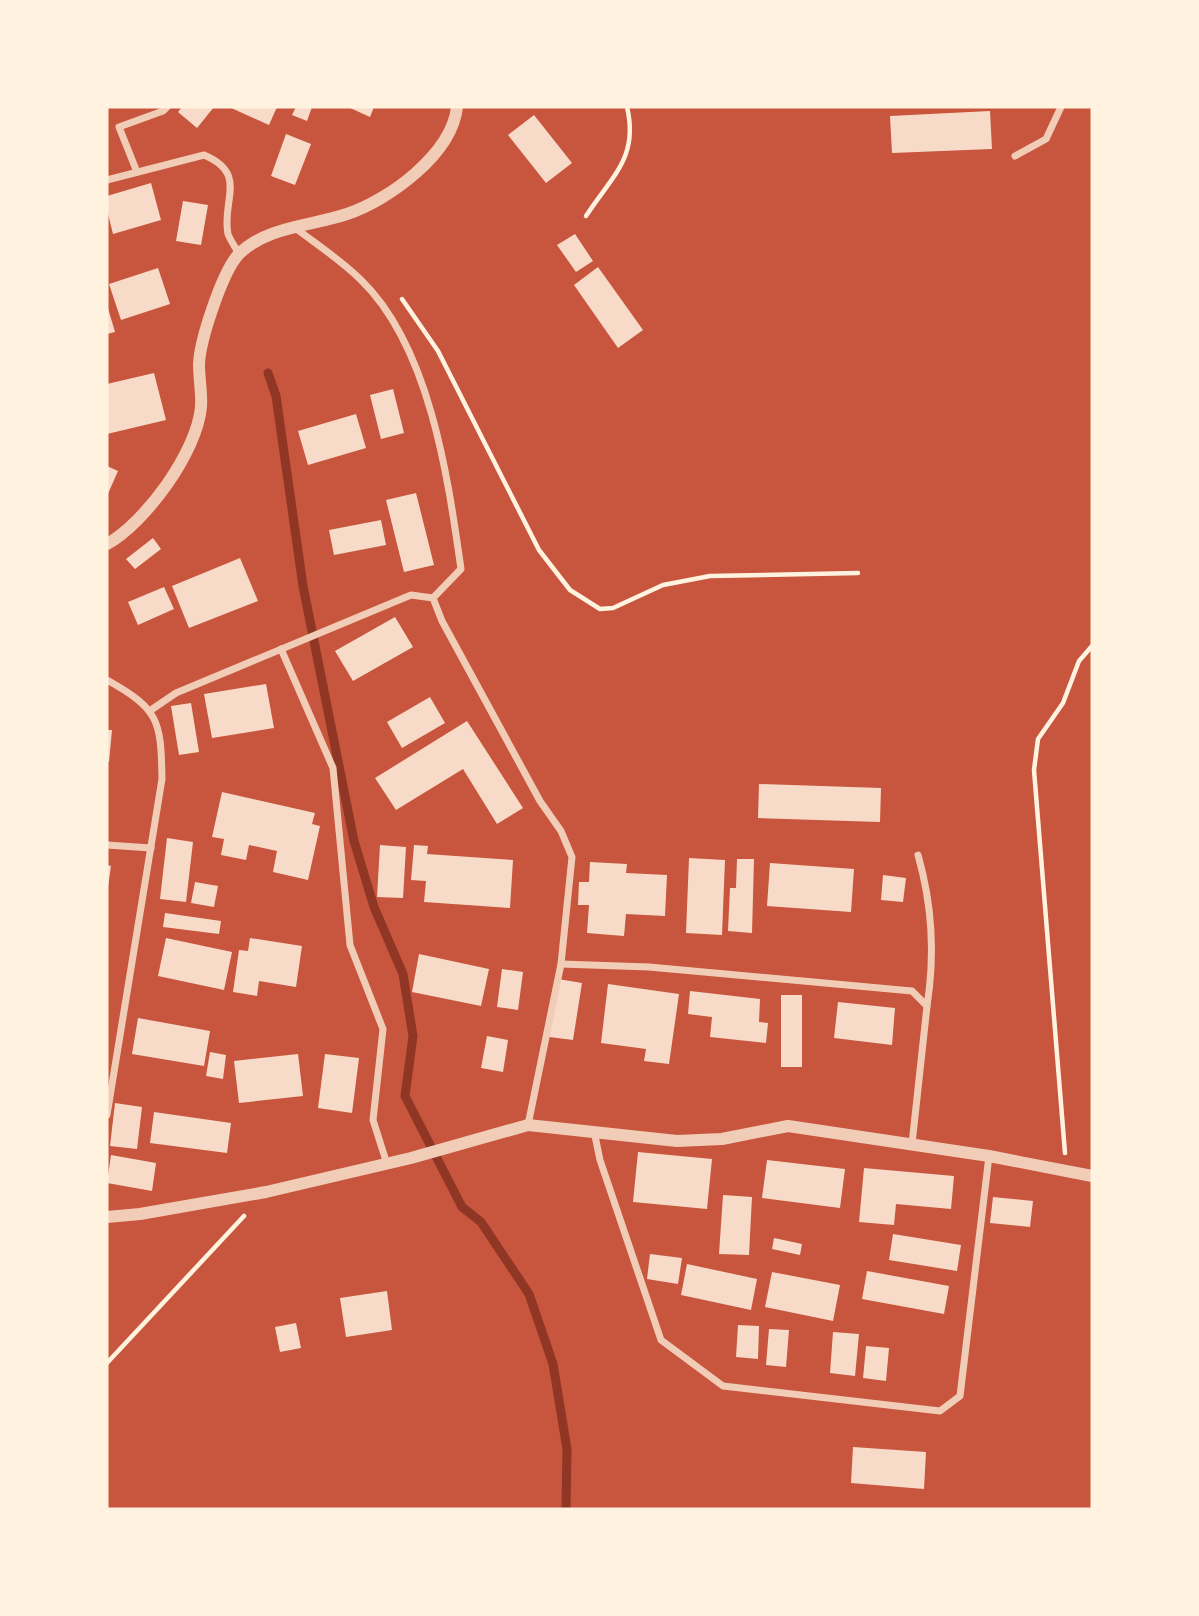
<svg xmlns="http://www.w3.org/2000/svg" width="1199" height="1616" font-family="Arial,sans-serif">
<style>
.lines{fill:none;stroke-linecap:round;stroke-linejoin:round}
.stream{stroke:#8f3625;stroke-width:9}
.building{fill:#f7dbc8}
.path{stroke:#fff3e0;stroke-width:4.5}
.minor{stroke:#f1ccb7;stroke-width:7}
.tertiary{stroke:#f1ccb7;stroke-width:12}
</style>
<rect width="100%" height="100%" fill="#c8553d"/>
<g class="lines">
<path class="stream" d="M268 373 276 396 303 586 354 841 374 907 403 974 413 1036 405 1096 462 1207 481 1222 529 1294 553 1364 567 1449 566 1509"/>
</g>
<g class="building">
<path d="M182 107H214L197 128 178 112Z"/>
<path d="M229 107H277L269 125Z"/>
<path d="M296 107H312L307 121 292 115Z"/>
<path d="M348 107H374L370 117Z"/>
<path d="M990 111 992 149 892 153 890 116Z"/>
<path d="M534 115 572 163 546 183 508 135Z"/>
<path d="M286 134 311 144 295 185 271 176Z"/>
<path d="M151 183 161 220 113 234 107 210V196Z"/>
<path d="M183 201 208 205 201 245 176 241Z"/>
<path d="M575 234 593 261 576 272 557 245Z"/>
<path d="M598 267 643 330 618 348 574 285Z"/>
<path d="M158 268 170 304 121 320 109 284Z"/>
<path d="M107 305 115 332 107 334Z"/>
<path d="M154 373 166 420 107 434V384Z"/>
<path d="M393 389 404 433 381 439 370 395Z"/>
<path d="M356 414 366 448 308 465 298 431Z"/>
<path d="M107 466 118 471 107 496Z"/>
<path d="M416 493 434 565 404 572 386 500Z"/>
<path d="M381 520 386 545 334 555 329 530Z"/>
<path d="M153 538 161 549 135 569 126 559Z"/>
<path d="M240 558 258 601 189 628 172 586Z"/>
<path d="M164 587 174 609 138 625 128 602Z"/>
<path d="M395 617 413 647 353 681 335 651Z"/>
<path d="M266 684 274 728 212 738 204 694Z"/>
<path d="M430 697 445 723 402 748 387 722Z"/>
<path d="M191 703 199 752 179 755 171 706Z"/>
<path d="M467 721 523 808 497 824 463 769 396 810 375 778Z"/>
<path d="M107 730H112L109 762H107Z"/>
<path d="M759 784 881 788 880 822 758 818Z"/>
<path d="M222 792 315 813 312 824 320 826 308 880 273 872 277 851 249 845 246 860 221 855 224 839 212 837Z"/>
<path d="M167 838 193 842 186 902 160 899Z"/>
<path d="M380 845 406 847 403 898 377 897Z"/>
<path d="M414 845 428 846 427 854 513 860 510 908 424 902 426 881 411 880Z"/>
<path d="M689 858 725 860 722 935 686 933Z"/>
<path d="M737 859H754L752 933 728 931 730 888H736Z"/>
<path d="M590 862 627 864 626 873 667 875 665 916 626 914 624 936 587 933 589 905H578L579 882H589Z"/>
<path d="M770 863 854 869 851 912 767 906Z"/>
<path d="M107 865 111 866 108 887H107Z"/>
<path d="M883 875 906 878 903 902 881 900Z"/>
<path d="M195 882 218 886 214 907 191 903Z"/>
<path d="M165 913 221 921 219 934 163 927Z"/>
<path d="M166 938 232 952 224 990 158 976Z"/>
<path d="M250 938 302 946 296 987 259 981 257 996 233 992 239 950 248 951Z"/>
<path d="M419 954 489 969 481 1006 412 992Z"/>
<path d="M502 969 523 972 518 1010 497 1007Z"/>
<path d="M558 979 582 983 573 1040 549 1037Z"/>
<path d="M608 984 679 994 669 1064 644 1061 646 1049 601 1043Z"/>
<path d="M690 991 760 999 759 1022 768 1023 766 1043 710 1037 712 1017 688 1014Z"/>
<rect x="781" y="995" width="21" height="72"/>
<path d="M838 1002 895 1008 892 1045 834 1038Z"/>
<path d="M138 1018 210 1031 204 1066 132 1054Z"/>
<path d="M487 1036 508 1040 503 1072 481 1068Z"/>
<path d="M210 1052 226 1055 223 1079 206 1076Z"/>
<path d="M298 1054 303 1096 239 1103 234 1061Z"/>
<path d="M325 1054 359 1058 352 1113 318 1108Z"/>
<path d="M115 1103 142 1107 137 1149 110 1146Z"/>
<path d="M154 1112 231 1123 227 1153 150 1143Z"/>
<path d="M638 1152 712 1159 707 1209 633 1202Z"/>
<path d="M111 1155 156 1163 152 1191 107 1183Z"/>
<path d="M767 1160 845 1169 840 1208 762 1198Z"/>
<path d="M864 1168 954 1176 951 1209 896 1204 894 1225 859 1222Z"/>
<path d="M723 1195 752 1197 749 1255 719 1254Z"/>
<path d="M993 1197 1033 1201 1030 1227 990 1223Z"/>
<path d="M893 1234 961 1245 957 1271 889 1260Z"/>
<path d="M774 1238 802 1244 800 1255 772 1249Z"/>
<path d="M650 1254 682 1258 678 1284 647 1279Z"/>
<path d="M687 1264 757 1279 751 1310 681 1295Z"/>
<path d="M867 1271 949 1286 944 1314 862 1299Z"/>
<path d="M772 1272 840 1285 833 1321 765 1307Z"/>
<path d="M387 1291 392 1330 346 1337 340 1298Z"/>
<path d="M296 1323 301 1348 280 1352 275 1327Z"/>
<path d="M738 1325 759 1326 758 1359 736 1357Z"/>
<path d="M769 1329 789 1330 786 1367 766 1365Z"/>
<path d="M833 1332 859 1334 855 1376 830 1373Z"/>
<path d="M866 1346 889 1348 886 1381 863 1378Z"/>
<path d="M853 1447 926 1452 924 1489 851 1483Z"/>
</g>
<g class="lines">
<g class="path">
<path d="M586 216C612 176 639 157 627 107"/>
<path d="M402 299 438 351 539 550 570 590 600 609 613 608 663 585 710 576 858 573"/>
<path d="M1065 1153 1034 770 1038 739 1063 703 1079 661 1092 646"/>
<path d="M107 1363 244 1216"/>
</g>
<g class="minor">
<path d="M1015 156 1046 139 1061 107"/>
<path d="M137 172 119 127 163 111 167 107"/>
<path d="M107 180 204 155C249 174 221 201 228 234 230 240 236 248 239 254"/>
<path d="M294 227C316 244 341 260 361 280 430 347 448 478 461 569L433 598"/>
<path d="M433 598 442 621 540 801 561 831 572 857 561 964 528 1125"/>
<path d="M281 649 333 768 350 945 383 1029 373 1120 387 1164"/>
<path d="M107 680C159 709 161 720 162 779L107 1115"/>
<path d="M151 710 176 693 411 595 433 598"/>
<path d="M107 845 151 848"/>
<path d="M918 855C932 904 935 956 927 1006"/>
<path d="M561 964 649 967 912 991 927 1006 912 1144"/>
<path d="M594 1131 600 1160 661 1340 723 1386 940 1411 960 1396 989 1156"/>
</g>
<g class="tertiary">
<path d="M107 544C146 522 197 452 201 407 202 393 199 379 199 364 200 340 222 273 238 255 266 226 312 226 347 214 389 200 452 154 457 107"/>
<path d="M107 1217 140 1214 266 1192 411 1158 528 1125 677 1141 722 1139 788 1126 989 1156 1092 1176"/>
</g>
</g>
<rect width="1199" height="1616" fill="none" stroke="#fff3e0" stroke-width="217"/>
</svg>
